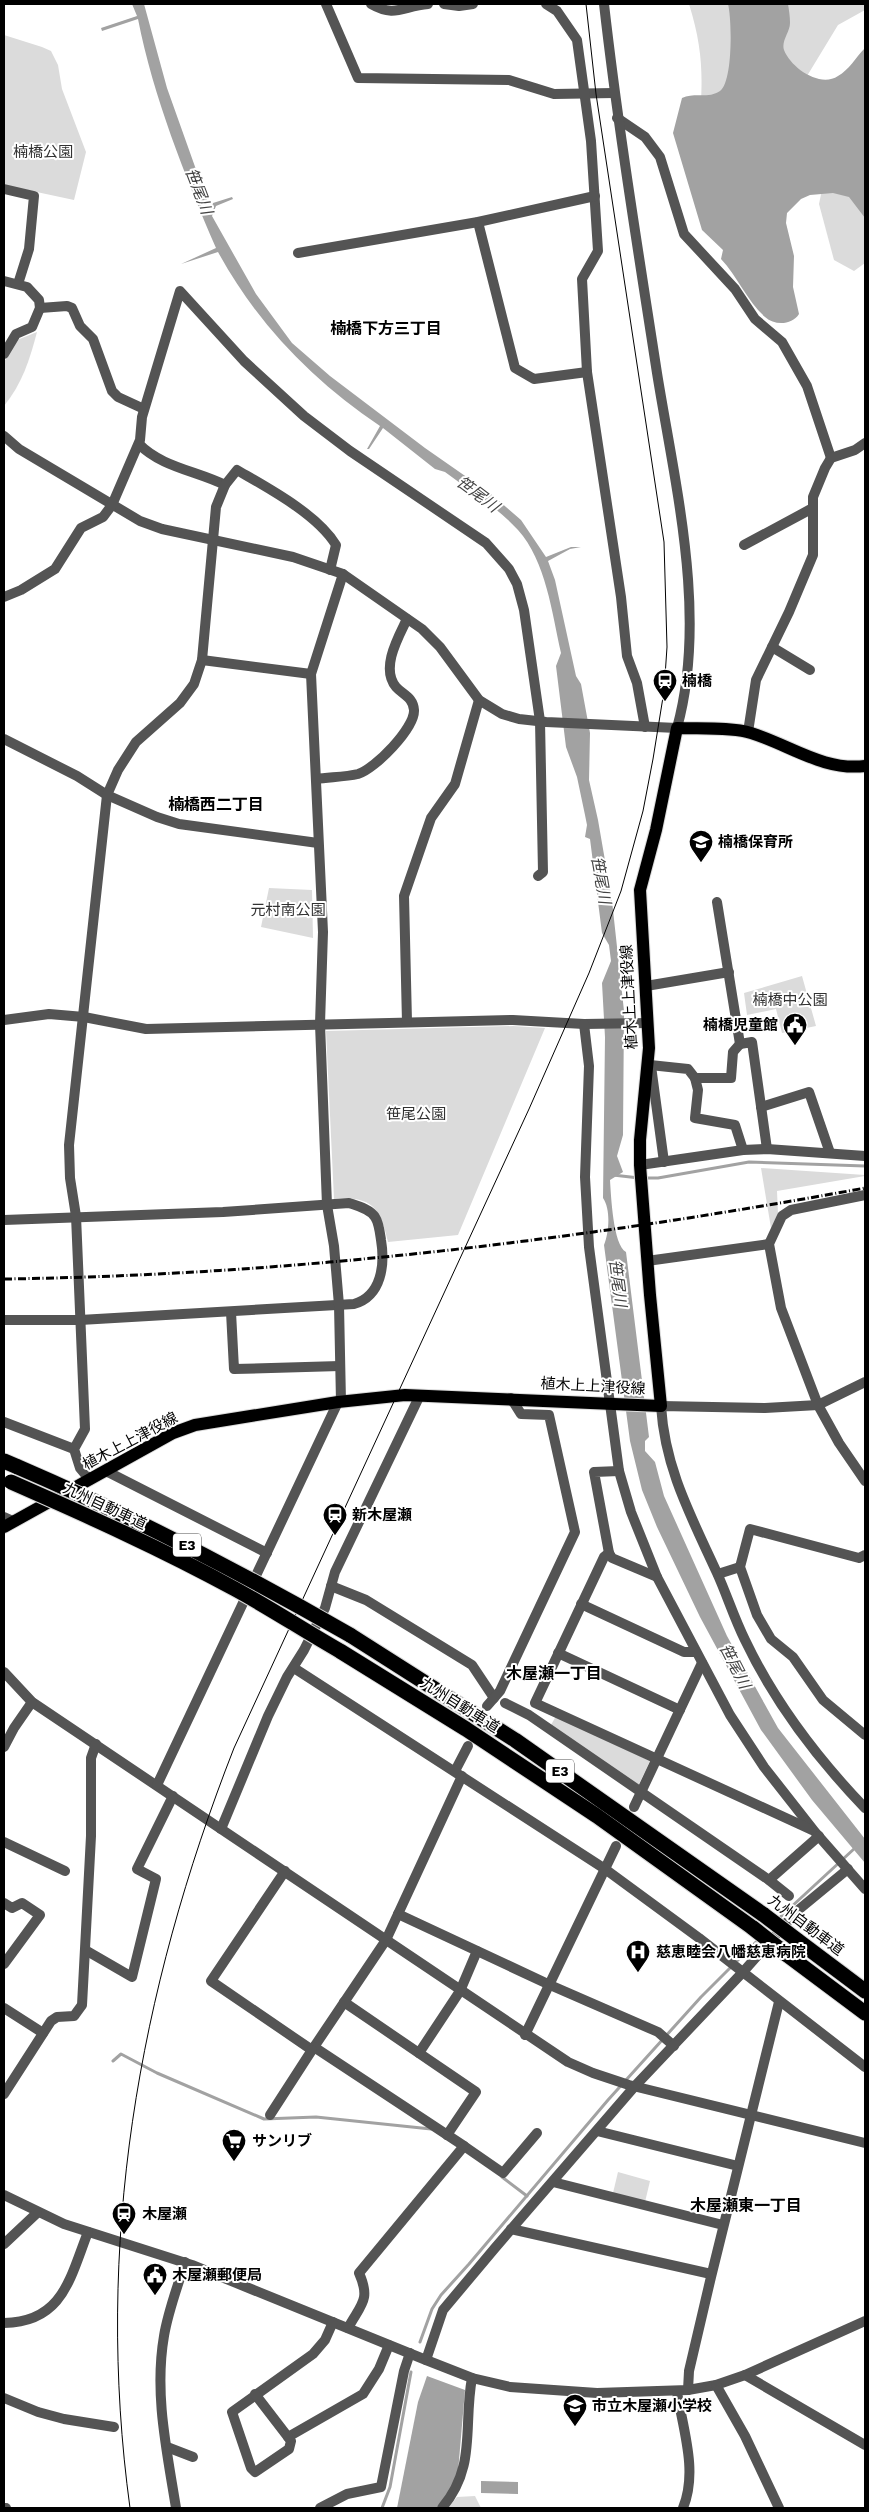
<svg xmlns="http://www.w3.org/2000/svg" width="869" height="2512" font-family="'Work Sans','Noto Sans JP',sans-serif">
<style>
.green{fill:#dbdbdb}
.water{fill:#a2a2a2}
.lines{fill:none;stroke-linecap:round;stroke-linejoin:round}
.stream{stroke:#a2a2a2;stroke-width:3}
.major-casing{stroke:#dbdbdb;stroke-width:14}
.highway-casing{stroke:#dbdbdb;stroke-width:17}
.minor{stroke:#545454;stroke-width:10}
.major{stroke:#000;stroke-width:12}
.highway{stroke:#000;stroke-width:15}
.tram{stroke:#000;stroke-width:1}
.rail{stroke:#000;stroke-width:3;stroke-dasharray:8 2.5 1 2.5;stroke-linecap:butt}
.highway-bridge-casing{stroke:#dbdbdb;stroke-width:17;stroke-linecap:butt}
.highway-bridge{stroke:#000;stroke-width:15}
.labels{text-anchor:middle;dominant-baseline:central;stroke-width:4;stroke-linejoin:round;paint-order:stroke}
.shield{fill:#fff;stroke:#4c4c4c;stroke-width:1}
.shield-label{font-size:14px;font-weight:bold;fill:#000}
.park-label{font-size:15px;fill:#323232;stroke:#fff}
.poi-label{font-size:15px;font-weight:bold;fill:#000;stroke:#fff;text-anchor:start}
.street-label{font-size:15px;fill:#000;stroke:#fff}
.water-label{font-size:16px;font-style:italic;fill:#434343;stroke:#fff}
.neighbourhood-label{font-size:16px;font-weight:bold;fill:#000;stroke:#fff}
</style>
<rect width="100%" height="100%" fill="#fff"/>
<g class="green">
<path d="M689 4H865V10L838 25 790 104 699 131C703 81 704 52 689 4Z"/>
<path d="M4 35 42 47 51 51 58 65 62 89 86 152 74 200 4 185Z"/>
<path d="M865 173V263L854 271 834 260 819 204 823 185Z"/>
<path d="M37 332C30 359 22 384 4 406V362L17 340Z"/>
<path d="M269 888 312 890 313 938 261 927Z"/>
<path d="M802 976 816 1026 782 1033 776 1009 747 1015 744 993Z"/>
<path d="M513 1026 545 1028 458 1235 388 1242C380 1207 372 1196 334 1199L326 1031Z"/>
<path d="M761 1168 865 1175V1176L777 1191 778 1214 771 1228Z"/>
<path d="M556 1716 650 1761 638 1786 551 1725Z"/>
<path d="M618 2172 650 2181 645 2202 613 2193Z"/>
<path d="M475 2496 481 2508H448L457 2497Z"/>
</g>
<g class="water">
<path d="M132 4H144L167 88 209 206 211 207 213 203 232 197 233 199 216 206 212 216 256 294 292 343 330 376 425 448 491 494 521 520 546 557 571 547H581L570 549 548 561 555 580 576 676 581 684 590 733 589 780 598 820 612 901 624 1011 623 1135 617 1156 623 1172 610 1180C611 1195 613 1245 626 1252L649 1437 645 1441V1451L655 1462 664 1496 727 1636 778 1728 865 1839V1863L812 1800 761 1730 700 1617 657 1527 642 1490 630 1441 604 1245C609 1232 611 1210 603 1198L605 1037 602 983 611 961 609 945 602 933 590 839 585 837 587 825 585 815 577 777 566 747 556 666 561 653C552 613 546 561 518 530 497 507 469 490 445 472L435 469 383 428 369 449H367L380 426C312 380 258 325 218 252L181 264 216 248C185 176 153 96 138 19L102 31 101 28 137 16Z"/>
<path d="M728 4H788C789 10 790 17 790 23 790 32 781 41 784 50 791 68 820 88 838 76 849 70 856 57 865 48V218L849 197 833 193 810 195 801 199 787 213 786 223 794 256 793 287 799 314C792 325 775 326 765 317 748 302 737 276 721 259L723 250 702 230 673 133 682 98C694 92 709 99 720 91 733 82 732 19 728 4Z"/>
<path d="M427 2376 465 2390 458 2472 448 2494 436 2508H397L418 2402Z"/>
<path d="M481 2481 518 2482V2494L481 2493Z"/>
</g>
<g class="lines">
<g class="stream">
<path d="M613 1175 639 1178"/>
<path d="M645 1178H658L749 1162 865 1166"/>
<path d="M777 1920 855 1848"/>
<path d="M113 2061 121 2054 157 2073 264 2119 316 2117 431 2129"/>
<path d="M502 2177 527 2196"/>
<path d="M420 2342 432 2309 441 2295 469 2264 608 2100 701 1997 759 1939"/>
<path d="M382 2508 390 2487 411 2372"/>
</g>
<defs>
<path id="major" d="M4 1527 173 1433 195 1425 338 1402 405 1395 661 1406 650 1295 640 1165V1140L649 1048 640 890 656 830 677 728C699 729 731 727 751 733 790 745 823 771 865 766"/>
<g id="highway">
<path d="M4 1461 18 1467"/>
<path d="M350 1635 515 1740 764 1915"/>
<path d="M340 1651 466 1729 597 1816 753 1928"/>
<path d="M797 1940 865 1991"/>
<path d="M786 1954 865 2013"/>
</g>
</defs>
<use href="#major" class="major-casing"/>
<use href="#highway" class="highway-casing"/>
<g class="minor">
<path d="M326 4 358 78 509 80 554 94 614 93"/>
<path d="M371 4C395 18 403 6 428 4"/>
<path d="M444 4 459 6 473 4"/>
<path d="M546 4 557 11 577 40 591 141 598 251 582 279 587 372 621 597 627 656 637 683 645 727"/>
<path d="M617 118 645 137 660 157 684 234 735 289 755 319 782 342 807 386 831 458"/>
<path d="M4 189 34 196 29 249 18 284"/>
<path d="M478 222 515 368 534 379 587 372"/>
<path d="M298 253 478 222 595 196"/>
<path d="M4 281 27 287 39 300 40 308 32 327 16 334 4 354"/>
<path d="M40 308 67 306 72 308 80 326 93 339 112 391 118 397 144 409"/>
<path d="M4 436 19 449 140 521 162 529 293 557 343 574 422 629 440 647 479 700 502 714 519 719 546 722 677 728C708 616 675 485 657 373 638 250 618 127 604 4"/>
<path d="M139 444C161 467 197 471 225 485"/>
<path d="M744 545 811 509"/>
<path d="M4 597 21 590 55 569 81 528 103 517 112 505 140 440 142 417 180 291 244 361 304 416 350 451 486 543 509 569 517 584 524 610 540 721 543 872 538 876"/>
<path d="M772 647 810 670"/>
<path d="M202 660 311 674"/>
<path d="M748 732 756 680 789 612 813 555V497L825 468 831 458 855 450 865 443"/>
<path d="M4 739 77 776 107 795 157 817 179 824 318 843"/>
<path d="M316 779C330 777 345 777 358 774 375 769 415 728 414 710 413 697 403 695 396 687 380 668 399 636 407 619"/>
<path d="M717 902 740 1044 752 1042 767 1149"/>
<path d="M646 986 729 972"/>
<path d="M4 1020 49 1014 84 1017 146 1029 513 1020 584 1024 648 1023"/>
<path d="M407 1022 404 896 431 818 455 784 479 700"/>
<path d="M584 1024 589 1066 585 1177 589 1247 619 1471 631 1512 657 1577 730 1715 764 1767 815 1832 865 1889"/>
<path d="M650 1065 688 1069 695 1078H731L733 1052 740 1044"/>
<path d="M651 1066 664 1162"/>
<path d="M695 1078 698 1090 695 1118 735 1125 743 1150"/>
<path d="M761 1107 809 1092 830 1153"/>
<path d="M640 1165 743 1150 767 1149 865 1156"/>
<path d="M865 1195 791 1210 782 1216 769 1244 781 1308 818 1405 839 1443 865 1481"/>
<path d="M4 1220 223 1212 349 1203C358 1206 370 1209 375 1217 379 1223 380 1233 381 1240 385 1264 382 1296 354 1304L80 1320H4"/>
<path d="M647 1261 769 1244"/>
<path d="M231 1312 234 1369 340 1366"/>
<path d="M865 1382 818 1405 765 1408 661 1406C665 1469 691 1516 717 1573 727 1595 734 1618 745 1640 775 1703 817 1758 865 1808"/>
<path d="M341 1402 339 1305 334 1246 327 1205 320 1024 323 932 311 674 343 574"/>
<path d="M4 1422 74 1449"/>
<path d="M106 1471 267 1553"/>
<path d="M90 1480 80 1468 74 1449 85 1429 76 1216 70 1178 69 1145 107 795 118 770 136 742 180 703 194 684 202 660 216 507 225 485 237 470C268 488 317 514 336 545L330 570"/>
<path d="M4 1517 13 1521"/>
<path d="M609 1553 594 1472 619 1471"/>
<path d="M865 1555 859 1558 750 1529 740 1567 757 1615 771 1639 793 1657 823 1700 865 1735"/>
<path d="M718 1574 740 1567"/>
<path d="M657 1577 612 1558 609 1553 604 1557 535 1703 812 1830"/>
<path d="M331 1586 366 1600 472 1665 494 1698"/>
<path d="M581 1604 684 1652H696"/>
<path d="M558 1653 680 1710"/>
<path d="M294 1668 605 1869 699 1938 865 2067"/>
<path d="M4 1672 32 1702 568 2062 593 2073 629 2085 865 2143"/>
<path d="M505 1703 529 1715 769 1880 819 1836"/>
<path d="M487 1706 500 1691 575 1532 549 1415 521 1414 511 1398"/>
<path d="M4 1747 14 1728 32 1702"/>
<path d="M455 1771 468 1746"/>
<path d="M157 1785 338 1402"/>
<path d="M634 1807 702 1663"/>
<path d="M221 1829 268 1716 287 1677 304 1650 325 1608 335 1572 420 1395"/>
<path d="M4 1842 65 1871"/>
<path d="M285 1871 211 1981 312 2050 386 1940 462 1776"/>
<path d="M769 1880 789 1896"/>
<path d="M4 1903 12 1908 22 1903 40 1915 4 1964"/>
<path d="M398 1914 550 1985 658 2032 674 2046"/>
<path d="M87 1951 132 1977 156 1879 137 1869 173 1796"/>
<path d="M344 2002 476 2092 447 2135"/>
<path d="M4 2008 43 2033"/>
<path d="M525 2035 616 1846"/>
<path d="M314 2047 464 2146 359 2273C371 2300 361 2304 348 2328"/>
<path d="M419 2053 460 1991 477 1951"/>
<path d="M4 2094 51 2021 57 2017 74 2016 82 2005 91 1836V1758L96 1744"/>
<path d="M270 2115 312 2050"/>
<path d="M597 2131 738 2166"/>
<path d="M464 2146 503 2173 537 2133"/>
<path d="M553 2182 723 2225"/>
<path d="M4 2195 64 2224 192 2265 426 2360 472 2378 510 2387 597 2393 688 2390 716 2385 745 2375 865 2321"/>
<path d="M511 2229 711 2274"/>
<path d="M4 2244 37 2213"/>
<path d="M333 2322 325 2340 313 2354 232 2412 251 2468 255 2472 289 2449 291 2441 288 2437 363 2394 379 2369 389 2345"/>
<path d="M4 2323C63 2322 70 2278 88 2232"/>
<path d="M426 2360 443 2310 495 2248 635 2086 743 1972 797 1911 848 1869"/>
<path d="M745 2375 865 2445"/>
<path d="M716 2385 745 2436 779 2508"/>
<path d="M688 2390 689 2371 711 2277 779 2002"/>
<path d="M677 2392C683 2429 698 2472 683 2508"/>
<path d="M255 2394 288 2437"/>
<path d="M4 2398 38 2412 64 2419 114 2427"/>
<path d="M167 2447 193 2457"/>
<path d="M5 2508H6"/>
<path d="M176 2508C167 2451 154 2394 164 2336 168 2311 178 2286 185 2262"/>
<path d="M320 2508 347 2494 381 2487 404 2371 410 2353"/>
<path d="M442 2508C477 2467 463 2426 472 2378"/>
</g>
<use href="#major" class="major"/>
<use href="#highway" class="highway"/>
<path class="tram" d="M130 2508C94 2245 138 1993 234 1748L529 1109 589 973 621 891 643 811 653 759 664 691 667 647 664 542 596 94 586 4"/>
<path class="rail" d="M4 1279C293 1275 581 1240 865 1188"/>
<defs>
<g id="highway-bridge">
<path d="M18 1467C132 1516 242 1573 350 1635"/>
<path d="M11 1482C86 1515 162 1549 235 1589 270 1608 305 1631 340 1651"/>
<path d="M764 1915 797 1940"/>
<path d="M753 1928 786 1954"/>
</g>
</defs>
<use href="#highway-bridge" class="highway-bridge-casing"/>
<use href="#highway-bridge" class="highway-bridge"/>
</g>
<defs>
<symbol id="station-pin" viewBox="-11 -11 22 30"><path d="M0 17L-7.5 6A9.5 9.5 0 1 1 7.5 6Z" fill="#000" stroke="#fff"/><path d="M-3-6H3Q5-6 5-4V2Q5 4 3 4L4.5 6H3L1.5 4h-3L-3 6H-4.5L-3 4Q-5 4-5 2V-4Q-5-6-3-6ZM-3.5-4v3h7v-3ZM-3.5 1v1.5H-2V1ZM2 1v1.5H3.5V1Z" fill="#fff"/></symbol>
<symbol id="school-pin" viewBox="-11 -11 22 30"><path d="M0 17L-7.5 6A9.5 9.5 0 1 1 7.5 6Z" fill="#000" stroke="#fff"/><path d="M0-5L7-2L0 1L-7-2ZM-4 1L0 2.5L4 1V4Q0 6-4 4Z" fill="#fff"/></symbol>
<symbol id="civic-pin" viewBox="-11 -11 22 30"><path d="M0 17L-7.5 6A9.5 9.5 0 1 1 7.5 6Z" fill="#000" stroke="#fff"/><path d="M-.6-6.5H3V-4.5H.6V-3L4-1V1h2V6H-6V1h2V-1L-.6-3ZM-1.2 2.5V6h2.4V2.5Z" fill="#fff"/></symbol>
<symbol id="hospital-pin" viewBox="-11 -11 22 30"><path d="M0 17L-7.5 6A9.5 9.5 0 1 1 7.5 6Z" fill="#000" stroke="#fff"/><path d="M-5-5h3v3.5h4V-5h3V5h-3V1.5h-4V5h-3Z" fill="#fff"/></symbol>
<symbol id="supermarket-pin" viewBox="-11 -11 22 30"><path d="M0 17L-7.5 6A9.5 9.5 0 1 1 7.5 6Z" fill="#000" stroke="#fff"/><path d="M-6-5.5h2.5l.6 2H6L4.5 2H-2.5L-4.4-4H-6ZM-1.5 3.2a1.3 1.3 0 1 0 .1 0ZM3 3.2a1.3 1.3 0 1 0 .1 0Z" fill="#fff"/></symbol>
</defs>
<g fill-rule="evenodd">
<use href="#station-pin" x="651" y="667" width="28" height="38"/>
<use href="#school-pin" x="687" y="828" width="28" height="38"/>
<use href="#civic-pin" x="781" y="1011" width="28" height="38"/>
<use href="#station-pin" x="321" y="1501" width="28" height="38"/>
<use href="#hospital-pin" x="624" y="1938" width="28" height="38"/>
<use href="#supermarket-pin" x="220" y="2127" width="28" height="38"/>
<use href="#station-pin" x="110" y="2200" width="28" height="38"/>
<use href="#civic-pin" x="141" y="2261" width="28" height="38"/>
<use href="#school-pin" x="561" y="2392" width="28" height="38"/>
</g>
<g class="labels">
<g class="shield">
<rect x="173" y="1533.5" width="28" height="23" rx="4"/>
<rect x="546" y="1759.5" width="28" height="23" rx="4"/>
</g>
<g class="shield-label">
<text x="187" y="1545">E3</text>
<text x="560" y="1771">E3</text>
</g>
<g class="park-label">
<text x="43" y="152">楠橋公園</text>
<text x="288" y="910">元村南公園</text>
<text x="790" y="1000">楠橋中公園</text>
<text x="416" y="1114">笹尾公園</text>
</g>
<g class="poi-label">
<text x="682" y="681">楠橋</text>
<text x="718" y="842">楠橋保育所</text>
<text x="778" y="1025" text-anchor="end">楠橋児童館</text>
<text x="352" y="1515">新木屋瀬</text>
<text x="656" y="1952">慈恵睦会八幡慈恵病院</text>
<text x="252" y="2141">サンリブ</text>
<text x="142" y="2214">木屋瀬</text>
<text x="172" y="2275">木屋瀬郵便局</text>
<text x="592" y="2406">市立木屋瀬小学校</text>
</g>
<g class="street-label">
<text transform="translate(629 997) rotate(-93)">植木上上津役線</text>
<text transform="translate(593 1386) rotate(3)">植木上上津役線</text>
<text transform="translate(130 1441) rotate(-28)">植木上上津役線</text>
<text transform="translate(105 1506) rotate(25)">九州自動車道</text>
<text transform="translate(460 1705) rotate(32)">九州自動車道</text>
<text transform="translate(806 1925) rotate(37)">九州自動車道</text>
</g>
<g class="water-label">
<text transform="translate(199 191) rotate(69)">笹尾川</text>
<text transform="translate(478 494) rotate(37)">笹尾川</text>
<text transform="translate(601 880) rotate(80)">笹尾川</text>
<text transform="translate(618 1283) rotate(83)">笹尾川</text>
<text transform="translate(735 1666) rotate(63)">笹尾川</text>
</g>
<g class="neighbourhood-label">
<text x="386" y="328">楠橋下方三丁目</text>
<text x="216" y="804">楠橋西二丁目</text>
<text x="554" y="1673">木屋瀬一丁目</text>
<text x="746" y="2205">木屋瀬東一丁目</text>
</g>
</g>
<rect width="869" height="2512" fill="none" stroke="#000000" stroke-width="10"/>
</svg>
